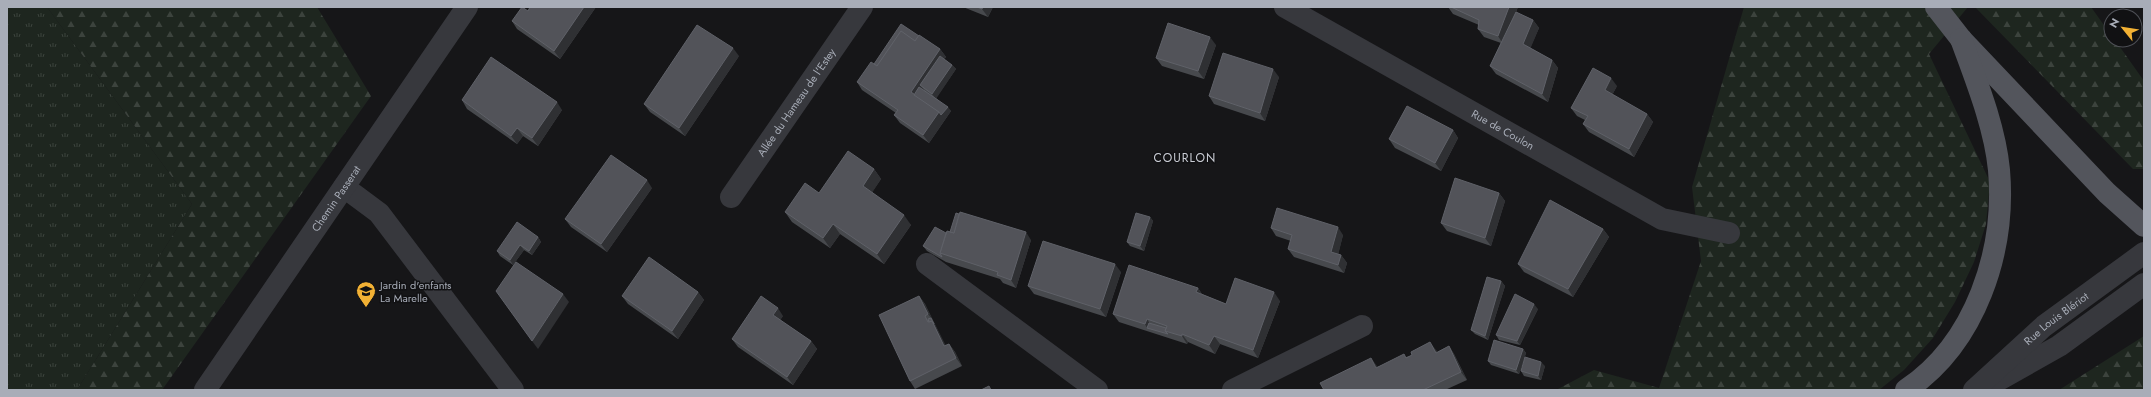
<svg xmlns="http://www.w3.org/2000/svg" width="2151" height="397" font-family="Jost,sans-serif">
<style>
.grass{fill:url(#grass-tufts)}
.forest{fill:url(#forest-firs)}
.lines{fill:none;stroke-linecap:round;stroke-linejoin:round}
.minor{stroke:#37383d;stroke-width:22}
.major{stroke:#53555c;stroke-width:22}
.wall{fill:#47494d}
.shaded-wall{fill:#2f3033}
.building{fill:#525359;stroke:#5f6168}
.labels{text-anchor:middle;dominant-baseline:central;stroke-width:3;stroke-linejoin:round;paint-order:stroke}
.street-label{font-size:11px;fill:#a8adb8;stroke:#111113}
.poi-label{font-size:11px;fill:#a8adb8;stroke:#111113;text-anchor:start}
.neighbourhood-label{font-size:12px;letter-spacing:1px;fill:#c9ccd4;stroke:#111113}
</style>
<defs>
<pattern id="grass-tufts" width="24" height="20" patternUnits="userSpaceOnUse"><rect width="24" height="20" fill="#1e261f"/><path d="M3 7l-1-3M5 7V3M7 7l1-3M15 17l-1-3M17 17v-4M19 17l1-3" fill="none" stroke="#3c433d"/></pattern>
<pattern id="forest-firs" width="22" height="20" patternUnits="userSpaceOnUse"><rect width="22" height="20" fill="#1e261f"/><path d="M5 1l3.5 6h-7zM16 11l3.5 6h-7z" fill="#3c433d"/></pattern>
</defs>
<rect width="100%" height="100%" fill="#161618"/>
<path class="grass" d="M7 7H47L192 204 77 390H7Z"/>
<g class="forest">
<path d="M47 7H317L371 96 162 390H77L192 204Z"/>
<path d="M1744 7H1968L1929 54 1990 182 1986 224 1974 262 1955 302 1933 338 1904 370 1879 390H1556L1594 370 1659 388 1701 261 1692 187Z"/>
<path d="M1975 7H2091L2111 35V40H2115L2144 81V169H2133Z"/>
<path d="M2144 336V390H2059Z"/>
</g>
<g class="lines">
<g class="minor">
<path id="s1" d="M1285 7 1662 219 1729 233"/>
<path d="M344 187 379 213 513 390"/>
<path id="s2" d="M731 197 862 7"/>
<path d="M927 264 1097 390"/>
<path d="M1997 381 2059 346 2144 284"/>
<path id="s3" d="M205 390 467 7"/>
<path d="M1233 390 1362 326"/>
<path id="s4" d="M1974 390 2044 326 2144 253"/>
</g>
<g class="major">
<path d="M1936 7 1961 39 2107 193 2144 226"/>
<path d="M1906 390C1976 343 2006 251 1999 170 1995 127 1976 80 1961 39"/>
</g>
</g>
<g class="wall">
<path d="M530 7H596L560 59 517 29 512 21 528 11Z"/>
<path d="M963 7H993L988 17Z"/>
<path d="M1448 7H1518L1516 12 1533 20 1539 28 1530 48 1552 60 1558 68 1548 102 1496 74 1490 66 1501 43 1484 37 1478 29 1479 25 1453 14Z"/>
<path d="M919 36 940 49 946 57 944 59 952 65 956 69 936 98 951 111 929 143 900 123 894 115 896 113 862 90 857 82 874 64Z"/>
<path d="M1216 45 1204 79 1162 66 1156 58Z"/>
<path d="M739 56 685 136 650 112 644 104Z"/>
<path d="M1279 77 1265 121 1214 104 1209 96Z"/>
<path d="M1617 86 1612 95 1647 114 1653 122 1634 157 1589 132 1583 124 1585 120 1577 116 1571 108Z"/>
<path d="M462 100 562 110 538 146 523 136 517 144 467 109Z"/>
<path d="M1453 130 1458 138 1441 171 1395 148 1389 139Z"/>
<path d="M874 169 881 179 872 192 911 225 884 264 840 234 830 248 792 222 785 212 819 193Z"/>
<path d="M652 188 607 252 571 227 565 219Z"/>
<path d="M1499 193 1505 201 1491 246 1447 231 1441 223Z"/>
<path d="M1150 217 1153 221 1144 251 1130 246 1127 242Z"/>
<path d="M1271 228 1343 235 1338 254 1341 255 1347 263 1344 273 1294 257 1288 249 1291 241 1276 236Z"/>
<path d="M1603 229 1609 237 1573 297 1524 272 1518 264Z"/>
<path d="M950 232 1031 240 1016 288 1003 283 1000 279 946 262 927 251 923 246 946 233Z"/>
<path d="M538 237 541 242 532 255 524 250 513 265 500 256 497 251Z"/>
<path d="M1121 272 1106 317 1034 294 1028 286Z"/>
<path d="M1501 281 1505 286 1488 340 1475 334 1471 330Z"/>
<path d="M1198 288 1202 294 1226 304 1280 301 1258 358 1220 344 1215 354 1188 342 1187 344 1119 322 1113 314Z"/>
<path d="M698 292 704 300 678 339 628 304 622 296Z"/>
<path d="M919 296 925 304 945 346 949 344 955 352 962 366 915 389 910 381Z"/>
<path d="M1538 309 1520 345 1499 340 1496 335Z"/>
<path d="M783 316 780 320 811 341 817 349 793 385 738 347 732 339Z"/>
<path d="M1449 346 1454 354 1467 380 1445 390H1324L1377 367 1406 357 1436 350 1437 352Z"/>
<path d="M1523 349 1526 353 1519 374 1491 365 1488 361Z"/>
<path d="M1545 366 1541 380 1524 376 1521 371Z"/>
</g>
<g class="shaded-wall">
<path d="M584 7H596L560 59 554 51Z"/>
<path d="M983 7H993L988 17 982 9Z"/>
<path d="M1509 7H1518L1503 44 1498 36Z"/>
<path d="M1533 20 1539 28 1529 52 1523 44Z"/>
<path d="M1210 37 1216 45 1204 79 1198 71Z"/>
<path d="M733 48 739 56 685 136 679 128Z"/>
<path d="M940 49 946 57 925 88 920 85 924 90 917 99 911 92Z"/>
<path d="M1552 60 1558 68 1548 102 1542 94Z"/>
<path d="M952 65 956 69 936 99 932 94Z"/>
<path d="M1273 69 1279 77 1265 121 1260 113Z"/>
<path d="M1611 78 1617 86 1610 99 1605 90Z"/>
<path d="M557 102 562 110 538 146 532 138Z"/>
<path d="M948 107 951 111 929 143 923 135 939 112Z"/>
<path d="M1647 114 1653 122 1634 157 1629 149Z"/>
<path d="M517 128 523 136 517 144 511 136Z"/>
<path d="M1453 130 1458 138 1441 171 1435 163Z"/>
<path d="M874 169 881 179 870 196 863 186Z"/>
<path d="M647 180 652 188 607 252 601 244Z"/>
<path d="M1499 193 1505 201 1491 246 1485 238Z"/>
<path d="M904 215 911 225 884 264 877 254Z"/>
<path d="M1150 217 1153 221 1144 251 1140 246Z"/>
<path d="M833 224 840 234 830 248 823 238Z"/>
<path d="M1338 227 1343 235 1337 260 1331 252Z"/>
<path d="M1603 229 1609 237 1573 297 1568 289Z"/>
<path d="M1026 232 1031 240 1016 288 1011 280Z"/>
<path d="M538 237 541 242 532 255 529 251Z"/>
<path d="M520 245 524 250 513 265 510 260Z"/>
<path d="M1341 255 1347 263 1344 273 1338 265Z"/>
<path d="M1115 264 1121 272 1106 317 1100 309Z"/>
<path d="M1501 281 1505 286 1488 340 1485 336Z"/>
<path d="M1198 288 1203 296 1196 292Z"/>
<path d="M698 292 704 300 678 339 672 331Z"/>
<path d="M1274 292 1280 301 1258 358 1253 350Z"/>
<path d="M563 294 569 302 538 349 532 341Z"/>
<path d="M919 296 925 304 934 322 928 314Z"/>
<path d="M1534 304 1538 309 1520 345 1517 341Z"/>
<path d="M778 308 783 316 778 323 773 315Z"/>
<path d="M931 318 934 322 950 354 944 346Z"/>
<path d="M1147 319 1152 327 1147 328 1145 324Z"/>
<path d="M1182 334 1188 342 1187 344 1182 336Z"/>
<path d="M1214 336 1220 344 1215 354 1209 345Z"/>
<path d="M811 341 817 349 793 385 787 377Z"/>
<path d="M1430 342 1436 350 1441 361 1436 353Z"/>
<path d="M949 344 955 352 962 366 956 358Z"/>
<path d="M1449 346 1454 354 1467 380 1461 372Z"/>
<path d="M1523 349 1526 353 1519 374 1516 370Z"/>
<path d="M1371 358 1377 366 1382 376 1376 368Z"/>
<path d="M1541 362 1545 366 1541 380 1538 376Z"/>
</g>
<g class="building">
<path d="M522 7 528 11 530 7H584L554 51 512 21Z"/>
<path d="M977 7H983L982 9Z"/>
<path d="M1451 7H1509L1498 36 1478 29 1479 20Z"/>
<path d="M1516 12 1533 20 1523 44 1552 60 1542 94 1490 66Z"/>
<path d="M1168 23 1210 37 1198 71 1156 58Z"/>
<path d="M901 24 919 36 915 41 901 31 877 66 874 64Z"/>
<path d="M697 25 733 48 679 128 644 104Z"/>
<path d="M901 31 915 41 919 35 940 49 911 92 939 112 923 135 894 115 898 110 857 82 871 62 877 66Z"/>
<path d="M1223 53 1273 69 1260 113 1209 96Z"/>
<path d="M940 56 952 65 932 94 920 85Z"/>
<path d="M491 57 557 102 532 138 517 128 511 136 462 100Z"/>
<path d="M1593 68 1611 78 1605 90 1647 114 1629 149 1583 124 1588 116 1571 108Z"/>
<path d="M919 87 948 107 941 115 939 112 914 95Z"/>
<path d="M1407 106 1453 130 1435 163 1389 139Z"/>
<path d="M848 151 874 169 863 186 904 215 877 254 833 224 823 238 785 212 805 183 819 193Z"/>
<path d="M611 155 647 180 601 244 565 219Z"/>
<path d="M1455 178 1499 193 1485 238 1441 223Z"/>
<path d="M1550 200 1603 229 1568 289 1518 264Z"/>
<path d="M1277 208 1338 227 1331 252 1341 255 1338 265 1288 249 1292 235 1271 228Z"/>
<path d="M960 212 1026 232 1011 280 997 275 998 272 940 253 947 231 954 233Z"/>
<path d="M956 213 959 214 954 233 950 232Z"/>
<path d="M1136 213 1150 217 1140 246 1127 242Z"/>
<path d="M517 222 538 237 529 251 520 245 510 260 497 251Z"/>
<path d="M935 227 946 233 940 253 942 257 923 246Z"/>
<path d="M1043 241 1115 264 1100 309 1028 286Z"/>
<path d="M649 257 698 292 672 331 622 296Z"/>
<path d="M516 262 563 294 532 341 496 291Z"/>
<path d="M1129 265 1198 288 1196 292 1226 304 1235 278 1274 292 1253 350 1214 336 1209 345 1182 334V336L1165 331 1167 326 1147 319 1145 324 1113 314Z"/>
<path d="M1487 277 1501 281 1485 336 1471 330Z"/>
<path d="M1515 294 1534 304 1517 341 1496 335Z"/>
<path d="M761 296 778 308 773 315 811 341 787 377 732 339Z"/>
<path d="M919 296 928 314 925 316 928 322 932 321 944 346 949 344 956 358 910 381 879 315Z"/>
<path d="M931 318 934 324 932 321 929 322 928 319Z"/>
<path d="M1149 323 1166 328 1165 331 1168 334 1147 328Z"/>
<path d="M1494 340 1523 349 1516 370 1488 361Z"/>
<path d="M1430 342 1436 353 1449 346 1461 372 1423 390H1324L1320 383 1371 358 1376 368 1404 354 1406 358 1412 355 1411 352Z"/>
<path d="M1525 357 1541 362 1538 376 1521 371Z"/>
<path d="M989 386 991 390H981Z"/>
</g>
<defs>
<symbol id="school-pin" viewBox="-11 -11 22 30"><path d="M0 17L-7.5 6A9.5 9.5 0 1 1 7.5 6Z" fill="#f2b134" stroke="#111113"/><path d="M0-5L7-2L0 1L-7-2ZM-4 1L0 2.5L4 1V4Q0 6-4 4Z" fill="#111"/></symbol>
</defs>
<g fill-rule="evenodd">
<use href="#school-pin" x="355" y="280" width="22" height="30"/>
</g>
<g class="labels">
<g class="street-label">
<text stroke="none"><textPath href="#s2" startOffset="115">Allée du Hameau de l'Estey</textPath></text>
<text stroke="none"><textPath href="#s1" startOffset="250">Rue de Coulon</textPath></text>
<text stroke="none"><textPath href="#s3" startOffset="232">Chemin Passerat</textPath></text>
<text stroke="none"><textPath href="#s4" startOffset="109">Rue Louis Blériot</textPath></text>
</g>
<g class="poi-label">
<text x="380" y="285">Jardin d'enfants<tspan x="380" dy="13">La Marelle</tspan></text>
</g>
<g class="neighbourhood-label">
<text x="1185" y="158">COURLON</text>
</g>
</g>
<rect width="2151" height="397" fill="none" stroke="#a8adb8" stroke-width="16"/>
<g transform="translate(2123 28) rotate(300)"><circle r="19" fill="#111113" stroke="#4d4f55"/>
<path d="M0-3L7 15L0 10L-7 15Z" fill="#f2b134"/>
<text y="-6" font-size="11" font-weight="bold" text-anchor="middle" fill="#a8adb8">N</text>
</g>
</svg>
